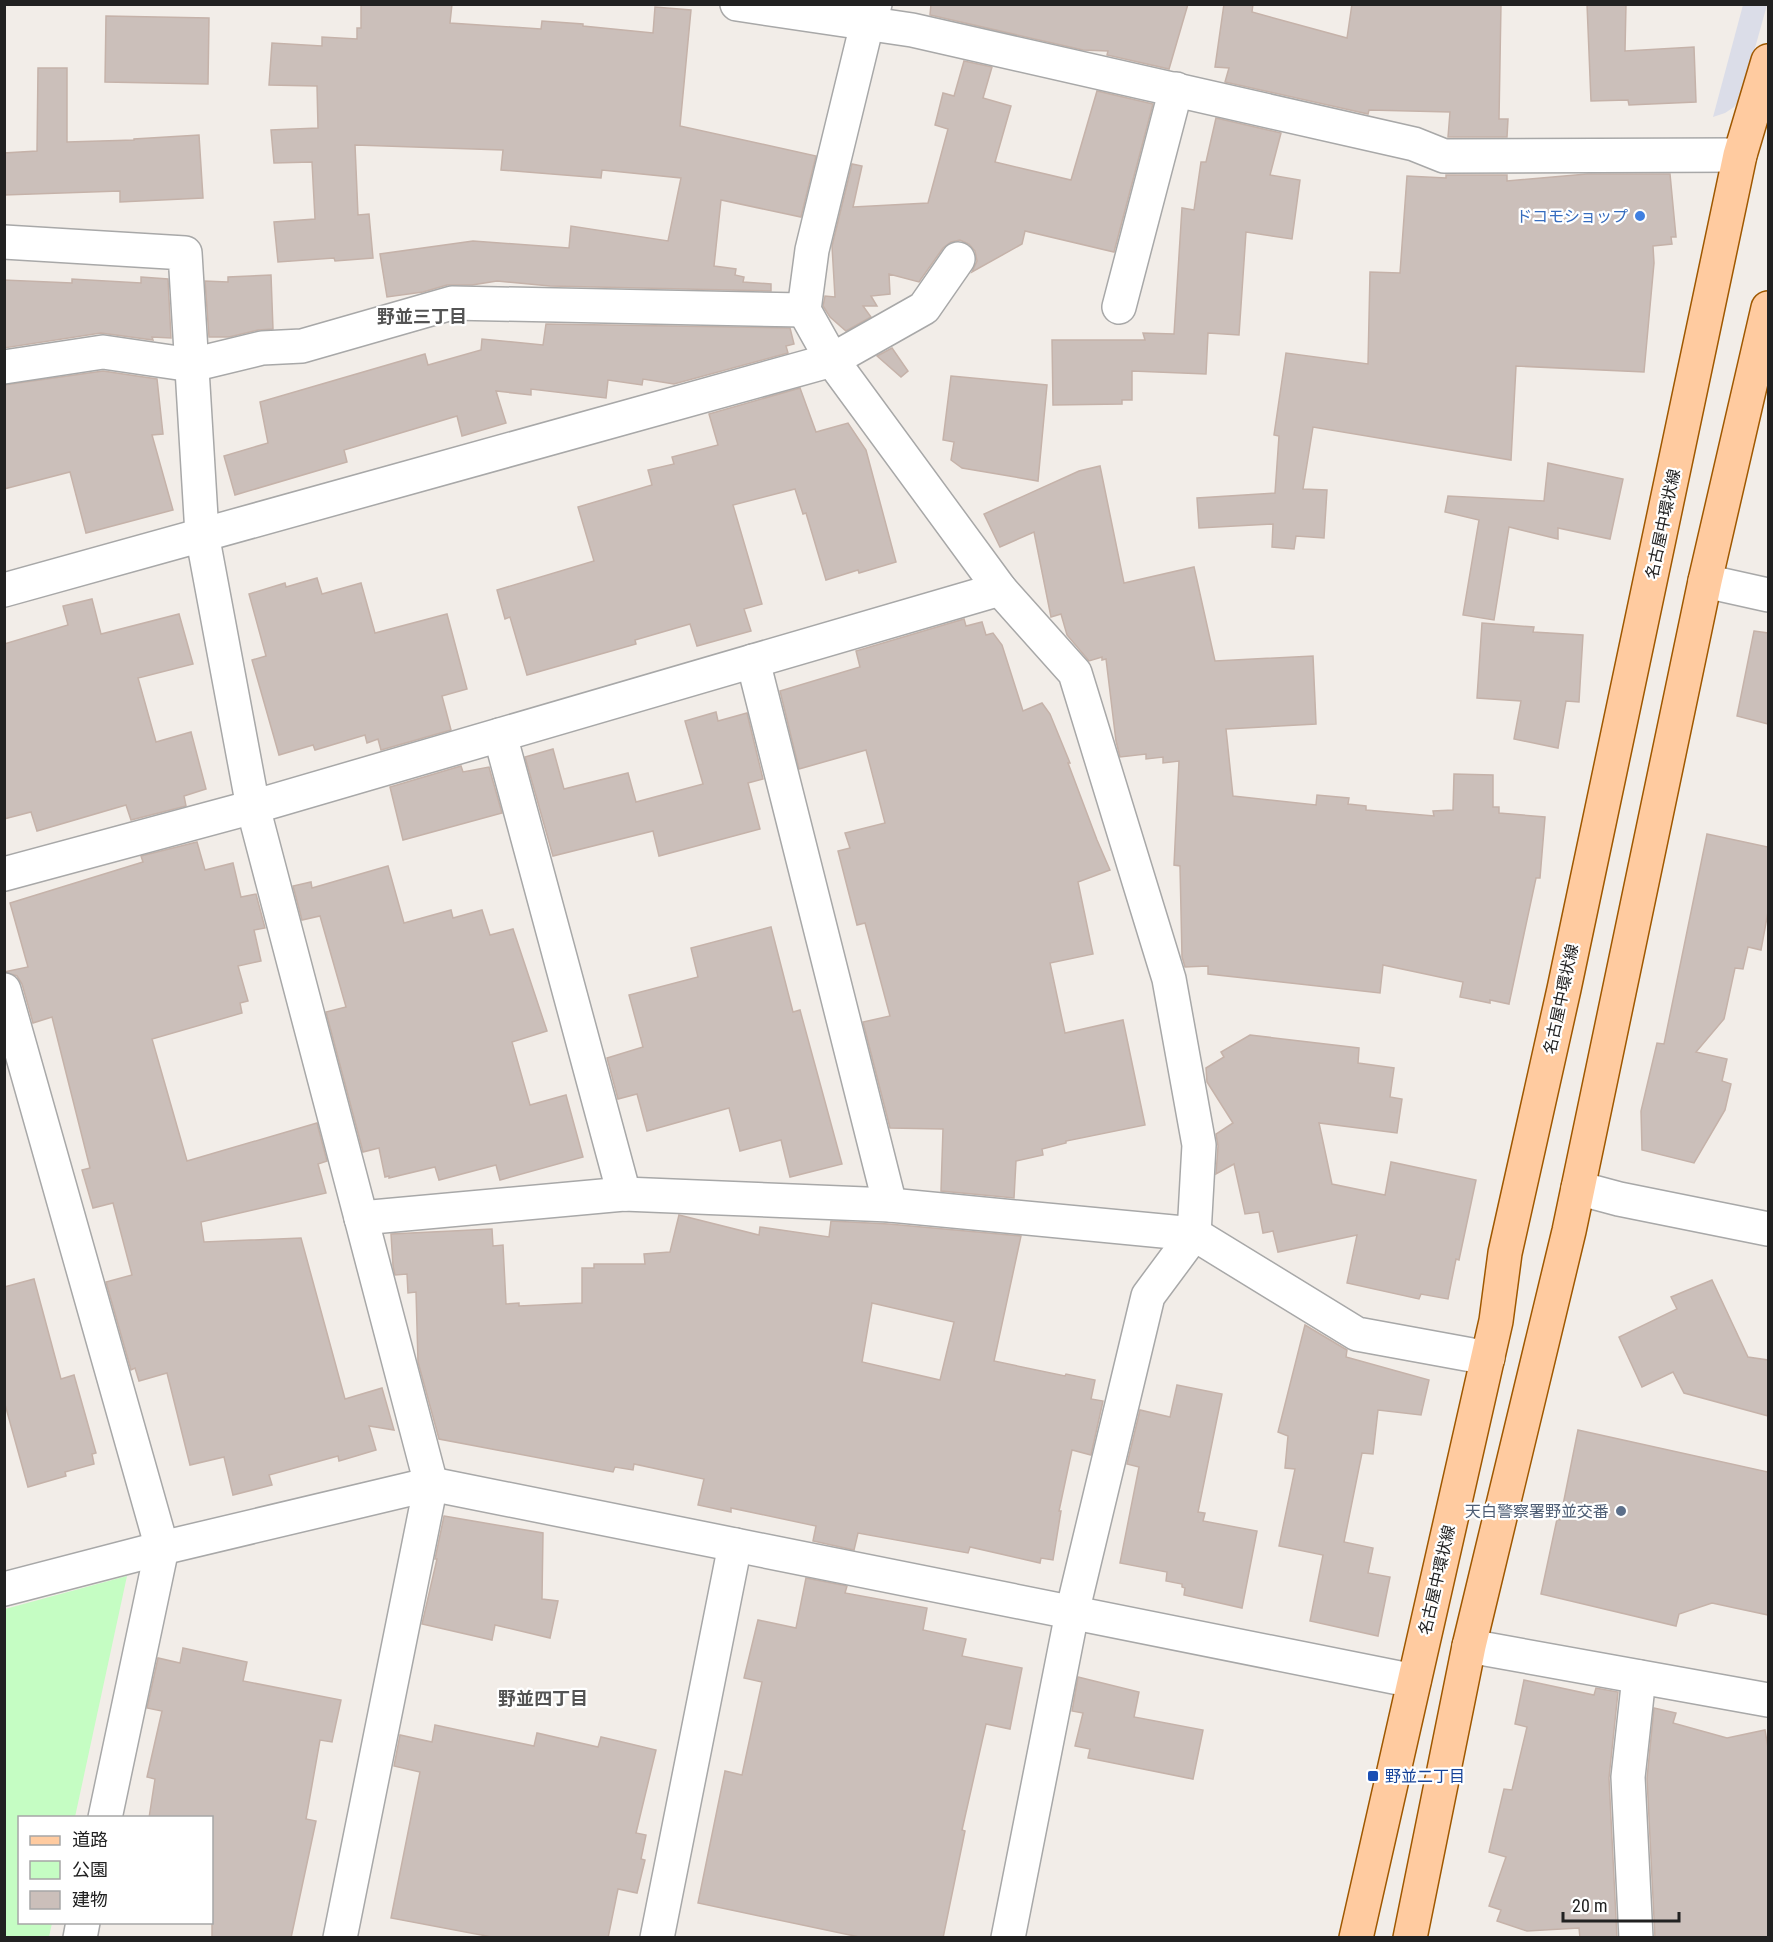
<svg xmlns="http://www.w3.org/2000/svg" width="1773" height="1942" font-family="'Roboto Condensed','Noto Sans JP',sans-serif">
<style>
.park{fill:#c5fdc3}
.plaza{fill:#dbdde8}
.building{fill:#cbbfba;stroke:#c5b2a9;stroke-width:1.5;fill-rule:evenodd}
.lines{fill:none;stroke-linecap:round;stroke-linejoin:round}
.minor-casing{stroke:#a8a8a8;stroke-width:36}
.major-casing{stroke:#9f5800;stroke-width:36}
.minor{stroke:#fff;stroke-width:33}
.major{stroke:#ffcba0;stroke-width:33}
.shop-dot{fill:#3f7fe0;stroke:#fff;stroke-width:2}
.service-dot{fill:#5c6f8a;stroke:#fff;stroke-width:2}
.transit-dot{fill:#1a4fb4;stroke:#fff;stroke-width:2}
.labels{text-anchor:middle;dominant-baseline:central;stroke-width:4.5;stroke-linejoin:round;paint-order:stroke}
.shop-label{font-size:16px;fill:#366cbe;stroke:#fff;text-anchor:end}
.street-label{font-size:16px;fill:#212121;stroke:#fff}
.service-label{font-size:16px;fill:#4e5e75;stroke:#fff;text-anchor:end}
.transit-label{font-size:16px;fill:#164399;stroke:#fff;text-anchor:start}
.neighbourhood-label{font-size:18px;font-weight:bold;fill:#545454;stroke:#fff}
</style>
<rect width="100%" height="100%" fill="#f2ede8"/>
<path class="park" d="M127 1576 75 1817 20 1818V1922L52 1923 49 1937H5V1609Z"/>
<path class="plaza" d="M1743 5H1767L1741 98 1734 107 1725 113 1713 117Z"/>
<g class="building">
<path d="M361 4H452L450 23 541 29 542 21 583 24V26L653 33 655 7 691 10 680 126 816 156 801 217 721 200 714 266 736 269 735 275 744 277 743 282 771 284V291L550 286 497 281 472 285H447L423 292 387 297 380 254 473 241 569 248 571 226 668 241 681 178 602 170 601 178 501 170 503 150 355 145 358 215 369 214 373 258 335 261 334 258 278 262 274 222 315 219 312 162 274 163 271 130 318 128 317 86 269 85 272 43 322 46V37L357 39V28H361Z"/>
<path d="M931 4H1188L1169 69 1107 55 1108 51 1083 50 930 15Z"/>
<path d="M1224 4H1253L1252 12 1347 38 1352 4H1501L1499 119H1508L1507 137H1448L1450 112 1369 110 1368 114 1225 82 1229 68 1215 67Z"/>
<path d="M1587 4H1626L1625 51 1694 47 1696 102 1629 105 1628 100 1591 101Z"/>
<path d="M106 16 209 18 208 84 105 82Z"/>
<path d="M964 61 992 67 983 98 1011 106 995 162 1071 180 1097 91 1153 104 1114 252 1025 231 1022 244 972 272 977 261 975 251 969 244 960 240 951 242 943 248 919 282 889 274 890 294 871 296 877 306H863L871 317 846 331 830 317 823 306 825 296 835 297 832 246 852 164 862 166 853 207 928 203 948 129 935 125 943 93 954 96Z"/>
<path d="M38 68H67V142L134 140V139L199 135 203 198 120 202V191L4 195V153L37 151Z"/>
<path d="M1216 118 1281 133 1270 175 1300 180 1292 239 1246 232 1239 335 1208 333 1206 374 1132 371V400H1122V404L1053 405 1052 340H1145L1143 333 1174 334 1182 208 1194 210 1201 162H1206Z"/>
<path d="M1587 174H1670L1676 237H1671L1672 244 1653 246 1654 263 1644 372 1516 366 1511 460 1313 427 1303 489 1327 490 1324 538 1296 536 1294 549 1272 547 1273 524 1199 528 1197 498 1275 493 1279 436 1274 435 1286 353 1368 364 1370 272 1400 273 1407 176 1446 178V175H1507V181Z"/>
<path d="M271 275 273 329 258 330 229 337H209L205 281 228 282V277Z"/>
<path d="M141 277 168 279 171 338 152 337 153 340 101 333 4 348V280L72 283V279L141 283Z"/>
<path d="M546 324 790 328 794 344 786 346 788 353 674 384 643 379 642 385 608 380 606 398 531 389V395L496 391 506 423 462 436 457 416 344 450 347 462 235 495 224 456 268 443 260 402 425 354 428 365 481 350 482 339 543 345Z"/>
<path d="M892 348 908 371 901 377 877 356Z"/>
<path d="M103 371 157 379 163 434 152 435 173 510 86 533 70 472 4 489V385Z"/>
<path d="M951 376 1047 385 1038 481 962 468 951 460 954 442 943 440Z"/>
<path d="M800 388 816 432 848 423 866 450 896 562 859 573 858 570 826 580 806 513 803 514 795 489 733 505 762 604 744 609 751 631 697 646 690 624 635 640 636 644 527 675 510 617 505 619 497 590 594 561 578 507 652 485 648 470 674 464 672 457 718 445 709 414Z"/>
<path d="M1548 463 1623 479 1610 539 1558 528V539L1509 527 1494 620 1463 615 1479 520 1445 512 1448 496 1544 501Z"/>
<path d="M1100 466 1124 583 1194 567 1215 661 1313 656 1316 724 1226 729 1233 796 1316 805 1317 795 1349 798 1348 804 1366 806V810L1434 816 1433 811 1453 810 1454 774 1493 775V807H1499V813L1545 817 1540 878H1536L1509 1004 1490 1000V1003L1460 997 1463 982 1383 965 1380 993 1208 974V966L1185 967 1182 957 1180 866 1174 865 1179 761 1163 763V757L1146 759V754L1120 757 1116 741 1106 659 1102 660V657L1089 661 1067 635 1061 614 1051 617 1034 532 1000 547 984 514 1079 471Z"/>
<path d="M317 578 322 594 361 583 375 633 447 614 467 689 442 696 451 730 381 750 378 739 367 743 365 735 315 750 313 745 279 755 252 660 266 656 249 594 285 583 286 587Z"/>
<path d="M92 599 101 634 179 614 193 664 138 678 156 742 191 732 206 789 184 796 186 806 131 820 126 805 37 831 31 812 4 819V644L68 625 63 606Z"/>
<path d="M964 619 966 626 982 622 986 635 993 633 1002 645 1023 711 1042 703 1050 714 1070 763H1068L1097 840 1110 870 1078 882 1093 954 1050 963 1065 1033 1123 1020 1145 1125 1066 1141V1143L1042 1149 1043 1155 1016 1161 1014 1198 941 1191 943 1129 890 1128 863 1022 890 1016 865 923 857 925 838 851 850 848 845 833 885 823 866 750 799 769 780 691 860 667 856 651Z"/>
<path d="M1482 623 1534 627 1533 632 1583 635 1579 702 1566 701 1558 748 1514 739 1521 701 1477 698Z"/>
<path d="M1754 631 1768 633V724L1737 716Z"/>
<path d="M716 712 718 721 747 713 763 779 748 783 760 829 659 856 653 831 553 856 525 757 553 749 564 789 628 773 636 802 703 784 685 721Z"/>
<path d="M461 766 463 772 489 767 502 813 403 840 390 787Z"/>
<path d="M1707 834 1768 847V912L1761 950 1748 947 1743 969 1735 968 1724 1019 1696 1052 1727 1059 1722 1081 1731 1084 1725 1110 1694 1163 1642 1150 1641 1111 1657 1043 1664 1044Z"/>
<path d="M197 842 205 870 233 863 241 897 256 894 265 928 254 930 261 961 238 966 248 1001 240 1003 242 1013 152 1039 187 1161 317 1123 327 1161 318 1164 326 1193 201 1222 204 1242 301 1238 345 1399 382 1388 394 1430 369 1426 376 1450 339 1461 338 1456 269 1475 272 1485 233 1495 224 1457 190 1465 167 1373 139 1381 135 1368 131 1370 106 1282 132 1275 113 1203 93 1208 82 1170 90 1168 52 1017 33 1023 22 984 17 976 4 972 28 967 10 903 143 862 141 856Z"/>
<path d="M388 866 404 923 451 910 453 918 482 910 490 935 513 929 547 1031 512 1042 530 1105 566 1095 583 1157 500 1180 496 1165 439 1180 435 1167 389 1178V1176L385 1177 379 1148 363 1152 326 1012 346 1007 320 916 302 920 293 886 311 882 312 888Z"/>
<path d="M771 927 793 1012 800 1010 842 1164 790 1177 781 1140 740 1151 729 1108 647 1131 637 1094 618 1099 607 1058 643 1047 629 995 698 977 691 948Z"/>
<path d="M1250 1035 1359 1048 1358 1063 1394 1068 1390 1097 1402 1099 1397 1133 1319 1123 1332 1184 1385 1195 1391 1162 1476 1180 1459 1260 1456 1259 1448 1299 1421 1294 1419 1299 1347 1283 1357 1235 1278 1252 1273 1231 1263 1233 1259 1212 1245 1214 1234 1164 1216 1174 1218 1146 1216 1134 1233 1123 1207 1082 1206 1068 1224 1057 1221 1052Z"/>
<path d="M679 1215 759 1235 760 1227 829 1237 831 1221 889 1224 1021 1236 994 1361 1065 1376 1066 1374 1095 1380 1091 1399 1103 1401 1091 1455 1072 1450 1059 1511H1061L1053 1560 1041 1558 1040 1563 970 1547 968 1553 858 1533 854 1550 813 1541 816 1526 731 1508V1512L698 1505 704 1479 634 1464 633 1470 615 1467 613 1472 439 1439 418 1362 416 1292 408 1293 407 1274 395 1275 393 1266 391 1234 492 1229 493 1246 503 1245 506 1304 519 1303V1306L582 1303V1268H594V1264H645L644 1254 670 1252ZM872 1303 954 1322 940 1380 862 1362Z"/>
<path d="M34 1279 61 1379 74 1375 96 1453 92 1454 94 1464 65 1472 66 1476 28 1487 4 1401V1287Z"/>
<path d="M1712 1280 1748 1357 1768 1360V1416L1684 1393 1673 1372 1642 1387 1619 1337 1677 1309 1671 1297Z"/>
<path d="M1305 1325 1347 1350 1346 1357 1429 1380 1421 1415 1378 1410 1373 1454 1362 1453 1344 1542 1373 1548 1368 1573 1390 1577 1378 1636 1310 1621 1323 1555 1279 1546 1295 1469 1285 1468 1288 1436 1278 1432Z"/>
<path d="M1177 1385 1222 1394 1198 1512 1205 1513 1203 1521 1257 1531 1242 1608 1184 1595 1185 1588 1182 1587V1584L1166 1581 1167 1572 1120 1563 1139 1467 1127 1464 1140 1410 1170 1417Z"/>
<path d="M1578 1430 1768 1472V1615L1712 1603 1679 1614 1676 1626 1541 1594 1557 1519 1560 1520Z"/>
<path d="M444 1516 543 1533 542 1599 558 1601 550 1638 495 1625 492 1640 422 1624 437 1559H435Z"/>
<path d="M806 1578 847 1586 845 1593 927 1608 923 1630 966 1639 962 1656 1022 1668 1010 1729 986 1724 962 1830 965 1831 943 1938H864L698 1903 725 1771 742 1775 762 1682 744 1678 758 1620 796 1628Z"/>
<path d="M183 1648 247 1662 243 1681 341 1700 332 1742 320 1740 306 1819 316 1821 291 1938H212V1818H149L155 1779 147 1777 162 1711 147 1708 158 1658 180 1663Z"/>
<path d="M1078 1677 1139 1692 1134 1717 1203 1730 1193 1779 1088 1758 1090 1749 1075 1746 1083 1713 1072 1711Z"/>
<path d="M1524 1680 1594 1695 1596 1688 1618 1692 1609 1778 1617 1938H1580L1579 1928 1527 1931 1497 1921 1501 1910 1489 1906 1506 1857 1489 1852 1504 1789 1512 1790 1527 1727 1515 1724Z"/>
<path d="M1654 1708 1676 1713 1673 1723 1727 1738 1765 1730 1768 1748V1938H1655L1647 1778Z"/>
<path d="M435 1725 534 1746 537 1733 598 1747 601 1737 656 1750 636 1833 646 1835 641 1859 645 1860 637 1893 618 1889 608 1938H497L391 1918 420 1772 394 1766 400 1735 432 1742Z"/>
</g>
<g class="lines">
<defs>
<g id="minor">
<path d="M737 4 912 30 1414 144 1444 156 1740 155"/>
<path d="M4 242 185 253 202 534 253 807 431 1484 340 1938"/>
<path d="M1119 307 1176 89"/>
<path d="M4 367 103 352 192 365 262 348 302 346 452 303 804 310"/>
<path d="M1705 581 1768 595"/>
<path d="M4 590 832 360 924 308 958 259"/>
<path d="M753 661 890 1205"/>
<path d="M500 735 624 1194"/>
<path d="M4 874 253 807 1000 589"/>
<path d="M4 990 162 1548 105 1818"/>
<path d="M1578 1188 1619 1199 1768 1229"/>
<path d="M361 1218 624 1194 890 1205 1194 1234 1199 1145 1169 979 1075 673 1000 589 832 360 804 310 812 250 867 24 875 4"/>
<path d="M4 1589 162 1548 431 1484 1414 1681"/>
<path d="M1469 1646 1768 1700"/>
<path d="M80 1938 83 1922"/>
<path d="M657 1938 735 1545"/>
<path d="M1008 1938 1072 1613 1148 1296 1194 1234 1357 1334 1488 1358"/>
<path d="M1636 1938 1628 1777 1639 1677"/>
</g>
<g id="major">
<path d="M1356 1938 1496 1321 1505 1253 1564 989 1740 155 1768 61"/>
<path d="M1410 1938 1469 1646 1569 1231 1705 581 1768 308"/>
</g>
</defs>
<use href="#minor" class="minor-casing"/>
<use href="#major" class="major-casing"/>
<use href="#minor" class="minor"/>
<use href="#major" class="major"/>
</g>
<circle class="shop-dot" cx="1640" cy="216" r="6"/>
<circle class="service-dot" cx="1621" cy="1511" r="6"/>
<rect class="transit-dot" x="1367" y="1770" width="12" height="12" rx="3"/>
<g class="labels">
<g class="shop-label">
<text x="1628" y="216">ドコモショップ</text>
</g>
<g class="street-label">
<text transform="translate(1663 524) rotate(-78)">名古屋中環状線</text>
<text transform="translate(1561 999) rotate(-78)">名古屋中環状線</text>
<text transform="translate(1437 1580) rotate(-77)">名古屋中環状線</text>
</g>
<g class="service-label">
<text x="1609" y="1511">天白警察署野並交番</text>
</g>
<g class="transit-label">
<text x="1385" y="1776">野並二丁目</text>
</g>
<g class="neighbourhood-label">
<text x="422" y="316">野並三丁目</text>
<text x="543" y="1698">野並四丁目</text>
</g>
</g>
<rect width="1773" height="1942" fill="none" stroke="#212121" stroke-width="12"/>
<rect x="18" y="1816" width="195" height="108" fill="#ffffff" stroke="#a6a6a6" stroke-width="1.5"/>
<rect x="30" y="1836" width="30" height="9" fill="#ffcba0" stroke="#a6a6a6" stroke-width="1.5"/>
<text x="72" y="1846" font-size="18" fill="#212121">道路</text>
<rect x="30" y="1861" width="30" height="18" fill="#c5fdc3" stroke="#a6a6a6" stroke-width="1.5"/>
<text x="72" y="1876" font-size="18" fill="#212121">公園</text>
<rect x="30" y="1891" width="30" height="18" fill="#cbbfba" stroke="#a6a6a6" stroke-width="1.5"/>
<text x="72" y="1906" font-size="18" fill="#212121">建物</text>
<path d="M1563 1912v9h116v-9" fill="none" stroke="#212121" stroke-width="3"/>
<text x="1572" y="1912" font-size="18" fill="#212121" stroke="#ffffff" stroke-width="4.5" paint-order="stroke">20 m</text>
</svg>
